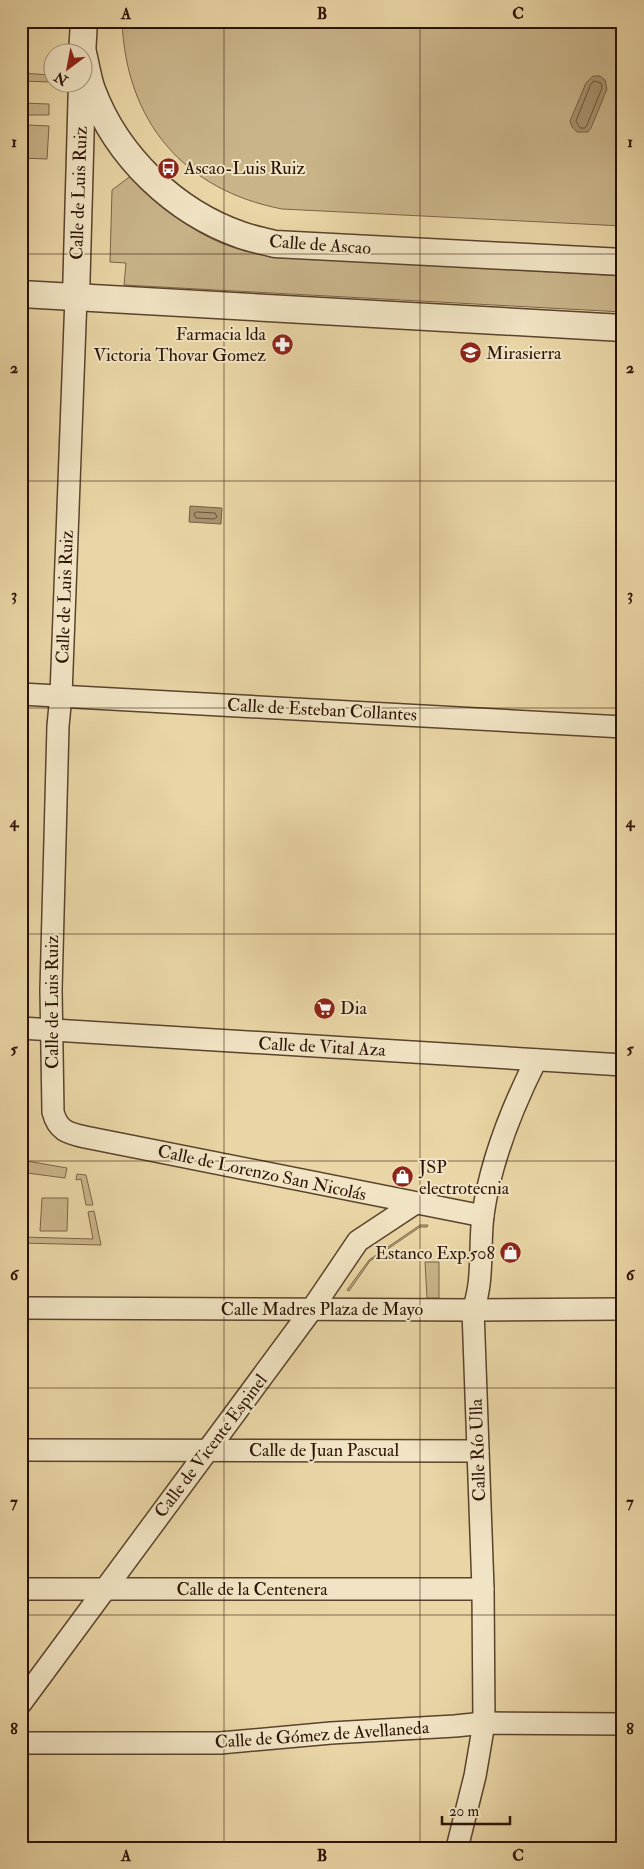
<svg xmlns="http://www.w3.org/2000/svg" width="644" height="1869" font-family="'IM FELL Double Pica',serif">
<style>
.green{fill:#c9b48a;stroke:#7a6347}
.water{fill:#a8936e;stroke:#765f44}
.lines{fill:none;stroke-linecap:round;stroke-linejoin:round}
.shore{stroke:#6a5239;stroke-width:1}
.minor-casing{stroke:#5a432c;stroke-width:24}
.tertiary-casing{stroke:#5a432c;stroke-width:29}
.minor{stroke:#f1e4c4;stroke-width:21}
.tertiary{stroke:#f1e4c4;stroke-width:26}
.grid{fill:none;stroke:#2b1204;stroke-width:1;stroke-opacity:0.55}
.labels{text-anchor:middle;dominant-baseline:central;stroke-width:4;stroke-linejoin:round;paint-order:stroke}
.poi-label{font-size:18px;fill:#2b1204;stroke:#f1e4c4;text-anchor:start}
.street-label{font-size:18px;fill:#2b1204;stroke:#f1e4c4}
.neatline{fill:none;stroke:#2b1204;stroke-width:2}
.grid-label{font-size:16px;text-anchor:middle;font-weight:bold;fill:#2b1204}
</style>
<rect width="100%" height="100%" fill="#e9d5a5"/>
<filter id="stains"><feTurbulence type="fractalNoise" baseFrequency=".004" numOctaves="4"/><feColorMatrix values="0 0 0 0 .2 0 0 0 0 .09 0 0 0 0 .02 0 0 0 .5 -.17"/></filter>
<radialGradient id="worn" r=".72"><stop offset=".6" stop-color="#630" stop-opacity="0"/><stop offset="1" stop-color="#630" stop-opacity=".3"/></radialGradient>
<g class="green">
<path d="M122 21H623V226L282 209C184 190 126 122 122 21Z"/>
<path d="M21 73 50 75V82L21 81Z"/>
<path d="M21 103 49 104V115H21Z"/>
<path d="M27 125 49 126 47 159 21 158 22 128Z"/>
<path d="M132 175C164 209 199 240 246 251 257 254 269 255 281 257L623 276V312L124 285 126 263 110 262 112 190Z"/>
<path d="M21 1160 67 1168 65 1178 27 1173 23 1237 93 1239 88 1212 94 1211 101 1245 21 1243Z"/>
<path d="M77 1174 86 1175 93 1205H86L81 1179 76 1180Z"/>
<path d="M42 1198H68L67 1231H40Z"/>
<path d="M420 1225H428L427 1227H420L370 1261 349 1291 347 1290 369 1260Z"/>
<path d="M425 1262H439V1298H427Z"/>
</g>
<g class="water">
<path d="M593 76H600L605 80 607 89 591 128 588 132H577L572 127 570 121 586 83Z"/>
<path d="M190 506 222 508 221 524 189 522Z"/>
</g>
<g class="lines">
<g class="shore">
<path d="M594 81 601 83 602 88 587 125 585 128H580L576 121 590 86Z"/>
<path d="M197 512 215 513 217 517 214 519 196 518 194 514Z"/>
</g>
<defs>
<g id="minor">
<path d="M76 297 61 695 58 726 51 990 53 1112C58 1131 68 1133 85 1137L483 1216"/>
<path d="M21 694 623 727"/>
<path d="M21 1028 623 1065"/>
<path d="M21 1308 473 1310 623 1309"/>
<path d="M21 1450 478 1451"/>
<path d="M21 1589H483"/>
<path d="M21 1703 312 1309 358 1241 414 1204"/>
<path d="M21 1743H220L331 1733 455 1726 484 1723 623 1724"/>
<path d="M457 1848 475 1776 484 1723 483 1589 473 1310C484 1280 479 1247 483 1215 490 1163 512 1108 536 1060"/>
</g>
<g id="tertiary">
<path d="M83 53C86 65 88 79 92 90 117 157 175 212 241 235 252 239 264 241 275 244L623 262"/>
<path d="M82 55 84 21"/>
<path d="M21 294 623 328"/>
<path d="M76 297 82 82"/>
</g>
</defs>
<use href="#minor" class="minor-casing"/>
<use href="#tertiary" class="tertiary-casing"/>
<use href="#minor" class="minor"/>
<use href="#tertiary" class="tertiary"/>
</g>
<path class="grid" d="M224 21V1848M420 21V1848M21 254H623M21 481H623M21 708H623M21 934H623M21 1161H623M21 1388H623M21 1615H623"/>
<defs>
<symbol id="bus-disc" viewBox="-11 -11 22 22"><circle r="9.5" fill="#8f2418" stroke="#f1e4c4"/><path d="M-5-6H5V4H4V6H2V4H-2V6H-4V4H-5ZM-3.5-4V0h7V-4ZM-3.5 1.2v1.5H-2V1.2ZM2 1.2v1.5H3.5V1.2Z" fill="#fff"/></symbol>
<symbol id="pharmacy-disc" viewBox="-11 -11 22 22"><circle r="9.5" fill="#8f2418" stroke="#f1e4c4"/><path d="M-2-6h4v4h4v4h-4v4h-4v-4h-4v-4h4Z" fill="#fff"/></symbol>
<symbol id="school-disc" viewBox="-11 -11 22 22"><circle r="9.5" fill="#8f2418" stroke="#f1e4c4"/><path d="M0-5L7-2L0 1L-7-2ZM-4 1L0 2.5L4 1V4Q0 6-4 4Z" fill="#fff"/></symbol>
<symbol id="supermarket-disc" viewBox="-11 -11 22 22"><circle r="9.5" fill="#8f2418" stroke="#f1e4c4"/><path d="M-6-5.5h2.5l.6 2H6L4.5 2H-2.5L-4.4-4H-6ZM-1.5 3.2a1.3 1.3 0 1 0 .1 0ZM3 3.2a1.3 1.3 0 1 0 .1 0Z" fill="#fff"/></symbol>
<symbol id="shop-disc" viewBox="-11 -11 22 22"><circle r="9.5" fill="#8f2418" stroke="#f1e4c4"/><path d="M-5-2.5h2.3a2.7 3.5 0 0 1 5.4 0H5L5.5 6h-11ZM-1.5-2.5h3a1.5 2.3 0 0 0-3 0Z" fill="#fff"/></symbol>
</defs>
<g fill-rule="evenodd">
<use href="#bus-disc" x="156" y="156" width="25" height="25"/>
<use href="#pharmacy-disc" x="270" y="332" width="25" height="25"/>
<use href="#school-disc" x="458" y="340" width="25" height="25"/>
<use href="#supermarket-disc" x="312" y="996" width="25" height="25"/>
<use href="#shop-disc" x="390" y="1164" width="25" height="25"/>
<use href="#shop-disc" x="498" y="1240" width="25" height="25"/>
</g>
<g class="labels">
<g class="poi-label">
<text x="184" y="168">Ascao-Luis Ruiz</text>
<text x="266" y="334" text-anchor="end">Farmacia lda<tspan x="266" dy="21">Victoria Thovar Gomez</tspan></text>
<text x="486" y="353">Mirasierra</text>
<text x="340" y="1008">Dia</text>
<text x="419" y="1167">JSP<tspan x="419" dy="21">electrotecnia</tspan></text>
<text x="495" y="1253" text-anchor="end">Estanco Exp.508</text>
</g>
<g class="street-label">
<text transform="translate(79 193) rotate(-88)">Calle de Luis Ruiz</text>
<text transform="translate(320 245) rotate(4)">Calle de Ascao</text>
<text transform="translate(65 597) rotate(-88)">Calle de Luis Ruiz</text>
<text transform="translate(322 710) rotate(3)">Calle de Esteban Collantes</text>
<text transform="translate(52 1002) rotate(-90)">Calle de Luis Ruiz</text>
<text transform="translate(322 1047) rotate(3)">Calle de Vital Aza</text>
<text transform="translate(262 1173) rotate(12)">Calle de Lorenzo San Nicolás</text>
<text x="322" y="1309">Calle Madres Plaza de Mayo</text>
<text transform="translate(211 1446) rotate(-53)">Calle de Vicente Espinel</text>
<text x="324" y="1450">Calle de Juan Pascual</text>
<text transform="translate(478 1450) rotate(-92)">Calle Río Ulla</text>
<text x="252" y="1589">Calle de la Centenera</text>
<text transform="translate(322 1735) rotate(-4)">Calle de Gómez de Avellaneda</text>
</g>
</g>
<rect width="644" height="1869" fill="none" stroke="#e9d5a5" stroke-width="55"/>
<g transform="translate(68 68) rotate(212)"><circle r="24" fill="#f1e4c4" stroke="#a29077"/>
<path d="M0-4L9 19L0 12L-9 19Z" fill="#8f2418"/>
<text y="-8" font-size="14" font-weight="bold" text-anchor="middle" fill="#2b1204">N</text>
</g>
<path d="M442 1816v8h68v-8" fill="none" stroke="#2b1204" stroke-width="2.5"/>
<text x="449" y="1816" font-size="15" fill="#2b1204" stroke="#f1e4c4" stroke-width="4" paint-order="stroke">20 m</text>
<rect x="28" y="28" width="588" height="1814" class="neatline"/>
<g class="grid-label">
<text x="126" y="19">A</text>
<text x="322" y="19">B</text>
<text x="518" y="19">C</text>
<text x="14" y="147">1</text>
<text x="630" y="147">1</text>
<text x="14" y="373">2</text>
<text x="630" y="373">2</text>
<text x="14" y="600">3</text>
<text x="630" y="600">3</text>
<text x="14" y="827">4</text>
<text x="630" y="827">4</text>
<text x="14" y="1054">5</text>
<text x="630" y="1054">5</text>
<text x="14" y="1280">6</text>
<text x="630" y="1280">6</text>
<text x="14" y="1507">7</text>
<text x="630" y="1507">7</text>
<text x="14" y="1734">8</text>
<text x="630" y="1734">8</text>
<text x="126" y="1861">A</text>
<text x="322" y="1861">B</text>
<text x="518" y="1861">C</text>
</g>
<rect width="100%" height="100%" filter="url(#stains)"/>
<rect width="100%" height="100%" fill="url(#worn)"/>
</svg>
